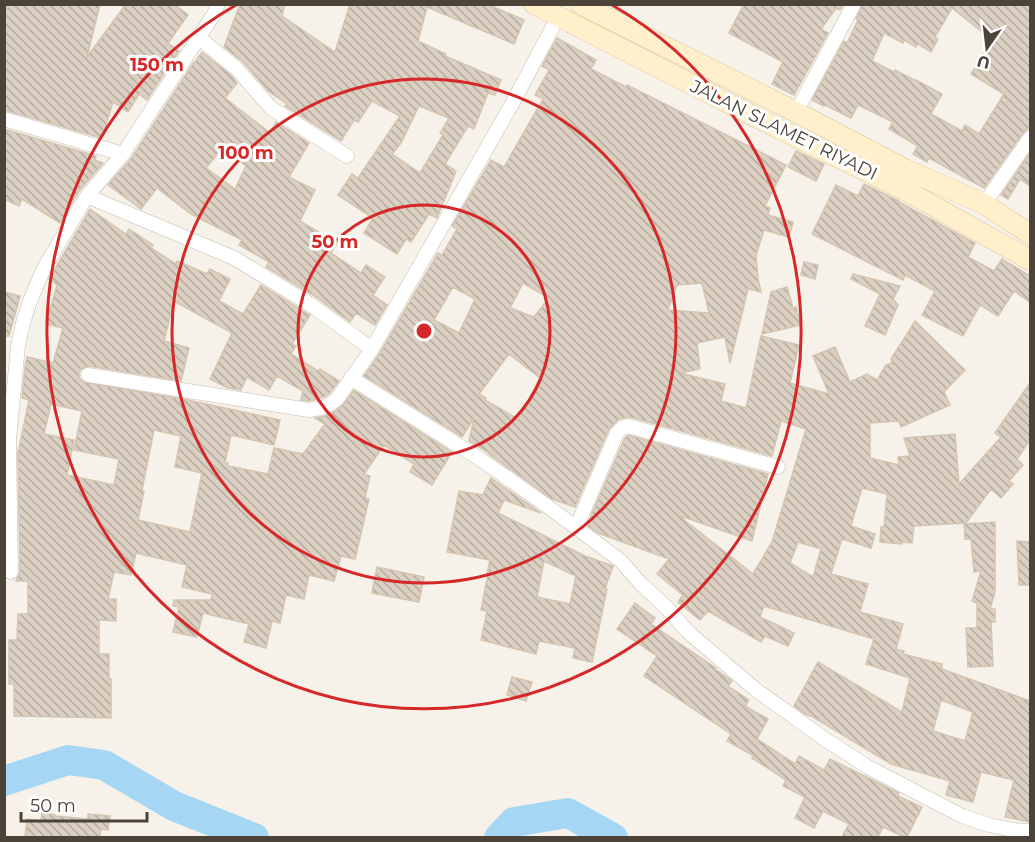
<svg xmlns="http://www.w3.org/2000/svg" width="1035" height="842" font-family="Montserrat,sans-serif">
<style>
.lines{fill:none;stroke-linecap:round;stroke-linejoin:round}
.river{stroke:#a5d7f4;stroke-width:30}
.building{fill:url(#building-back-hatch);stroke:#d3c5b2;stroke-width:1.5;fill-rule:evenodd}
.minor-casing{stroke:#c5bcaf;stroke-width:15}
.secondary-casing{stroke:#d8c498;stroke-width:21}
.minor{stroke:#fff;stroke-width:14}
.secondary{stroke:#fff0cb;stroke-width:20}
.ring{fill:none;stroke:#d62828;stroke-width:3}
.labels{text-anchor:middle;dominant-baseline:central;stroke-width:6;stroke-linejoin:round;paint-order:stroke}
.street-label{font-size:18px;fill:#4b4238;stroke:#fff}
.centre{fill:#d62828;stroke:#fff;stroke-width:3}
.ring-label{font-size:18px;text-anchor:middle;font-weight:bold;fill:#d62828;stroke:#fff;stroke-width:6;stroke-linejoin:round;paint-order:stroke}
</style>
<defs>
<pattern id="building-back-hatch" width="6" height="6" patternUnits="userSpaceOnUse" patternTransform="scale(1.5)"><rect width="6" height="6" fill="#dbd0c2"/><path d="M-1 5l2 2M0 0l6 6M5-1l2 2" fill="none" stroke="#b4aa9f"/></pattern>
</defs>
<rect width="100%" height="100%" fill="#f6f2ea"/>
<g class="lines">
<g class="river">
<path d="M4 781 68 760 104 765 174 806 254 838"/>
<path d="M499 838 514 822 568 813 613 838"/>
</g>
</g>
<g class="building">
<path d="M8 4H100L87 57 126 4H174L188 15 168 43 179 51 147 100 139 94 128 112 113 102 102 138 4 110V16Z"/>
<path d="M240 4H285L282 16 335 52 350 4H487L524 20 514 44 427 7 418 41 446 54 445 56 501 80 495 95 488 93 474 129 468 126 445 164 456 171 437 218 429 214 411 242 406 239 397 254 364 233 373 218 338 195 352 174 358 178 400 116 372 101 358 122 354 120 341 141 285 106 287 104 268 91 244 63 224 47ZM419 106 449 118 440 133 443 135 420 173 392 154 401 143Z"/>
<path d="M744 4H844L840 10 836 8 821 29 828 33 794 95 772 84 783 62 729 33Z"/>
<path d="M863 4H1030V127L1023 133 984 188 929 158 927 162 913 154 918 146 889 129 893 122 858 105 851 118 825 105 824 106 812 100 844 41 847 43 858 20 856 19ZM952 8 992 40 971 74 1004 94 979 134 965 125 962 131 931 114 942 94 916 80V81L895 70 894 72 872 61 884 33 903 43 904 40 916 47 918 44 931 52 938 39 935 37Z"/>
<path d="M557 38 596 60 591 69 626 87 627 85 786 165 765 206 770 208 768 215 793 222 789 237 764 230 756 255 758 279 761 292 748 289 730 363 725 337 697 343 700 369 680 373 725 384 721 401 746 408 761 336 799 345 790 383 829 394 813 356 835 347 850 382 867 374 877 380 886 365 892 363 891 359 901 343 903 342H902L915 321 965 370 944 392 950 405 901 427 899 421 870 423V441H869H870V458L899 465 898 457 910 456 904 438 955 434 959 484 1001 437 995 433 1030 383V440L1017 459 1023 465 1009 481 1013 484 1001 498 991 489 966 523 914 526 912 543 902 542V544L880 542 881 527H884L887 494 862 488 851 526 875 534 871 548 842 539 831 574 868 584 860 612 903 624 896 649 904 651 903 654 942 664V668H939L1030 701V822L1005 817 1014 780 981 772 973 802 946 795 950 781 891 764 813 717 805 714 794 706 818 662 902 712 910 678 866 664 874 639 764 606 760 617 794 633 788 646 765 636 761 642 708 611 700 620 678 602 683 595 657 574 669 559 598 533 588 526 592 513 625 438 628 435 768 474 752 541 678 515 753 574 772 542 806 429 781 421 772 456 630 417 619 419 609 429 575 507 552 499 489 454V453L469 441 474 418 462 437 364 376 380 353 438 253 442 255 457 229 452 226 491 160 504 167 543 99 535 95 549 70 542 66ZM523 283 549 298 534 317 510 308ZM702 283 709 313 668 310 677 285ZM453 287 475 299 459 333 434 320ZM509 354 540 378 518 419 485 400 486 398 479 394ZM798 542 821 549 813 577 790 563ZM941 700 973 712 965 741 933 731Z"/>
<path d="M202 52 231 75 237 83 225 98 270 133 276 122 309 143 289 177 315 190 300 221 337 243 331 253 361 273 366 265 385 277 373 295 387 305 375 325 356 313 350 322 313 295 266 267 269 262 239 245 242 240 191 214 157 188 141 209 108 185 131 159 194 62H195ZM223 147 246 166 235 189 206 168Z"/>
<path d="M4 129 96 156 95 160 103 163 79 191 60 223 22 199 19 206 4 199Z"/>
<path d="M796 151 824 164 816 181 788 167Z"/>
<path d="M1030 153V186L1020 179 1008 199 1001 195Z"/>
<path d="M864 184 897 200 899 201V202L975 243 968 257 994 271 1002 259 1030 276V302L1014 291 998 316 980 305 963 336 922 315 935 291 905 275 903 280 812 234 836 185 858 196Z"/>
<path d="M90 209 126 234 129 229 153 245 151 248 176 264 177 261 207 274 210 269 230 279 219 301 243 314 261 285 303 311 310 315 292 344 296 346 291 354 318 371 320 369 339 381 330 393 324 397 309 401 301 400 303 391 277 376 269 390 247 377 241 390 228 388 210 379 232 333 174 301 164 341 189 348 181 381 89 366 81 369 79 373V378L83 382 188 400 280 420 274 445 231 435 225 462 228 463V466L268 474 274 448 303 454 325 424 315 418 325 416 334 412 344 404 354 390 452 452 432 485 410 472 414 464 384 445 364 474 370 476 365 498 369 499 355 559 341 556 334 581 309 575 304 599 286 595 280 623 272 621 266 648 244 642 249 624 203 613 197 637 173 632 179 607 173 606 174 600H211L212 594 182 587 187 565 136 553 131 575 114 572 108 599H116V621L99 620V654H109V679H111V718L14 716V684H9V640H17L18 614H28V581H16L20 572 18 453 29 400 22 398 25 367 27 357 53 363 63 328 46 324 57 285 49 279ZM51 404 82 411 74 450 119 459 114 485 67 475 74 440 44 434ZM154 430 181 436 175 467 202 473 190 532 138 520 144 491 142 490Z"/>
<path d="M804 262 818 265 815 279 801 275Z"/>
<path d="M853 274 900 286 893 299 898 305 885 335 865 326 880 294 851 279Z"/>
<path d="M787 287 793 308 796 307 801 325 762 334 771 292Z"/>
<path d="M4 292 20 296 9 336H4Z"/>
<path d="M491 478 541 513 504 500 498 513 585 556 613 566 605 589H607L592 662 573 658 575 648 539 641 536 654 481 640 487 611 481 610 488 574H487L490 560 447 552 459 491 483 495ZM544 561 576 576 570 604 537 597Z"/>
<path d="M995 522V592L990 609H995V622H991L993 666 968 667 966 628H977V603L972 601 981 571 974 572 971 539H965L964 524Z"/>
<path d="M1017 541 1030 542V585H1019Z"/>
<path d="M377 567 424 577 419 602 372 593Z"/>
<path d="M635 603 655 618 651 624 716 668 715 669 732 681 728 686 749 700 745 706 768 719 757 739 795 764 799 756 824 770 830 759 899 793 898 796 922 807 907 837H904L883 827 878 837H842L849 824 823 811 814 828 795 818 805 797 783 786 786 780 752 758 754 756 727 741 731 734 644 676 657 656 617 629Z"/>
<path d="M512 677 532 682 526 701 507 695Z"/>
<path d="M42 813 55 815V816L88 819V814L110 816 108 830 101 829 100 837H25L27 819 41 821Z"/>
</g>
<g class="lines">
<defs>
<g id="minor">
<path d="M198 37 237 69 271 108 347 156"/>
<path d="M796 112 854 4"/>
<path d="M4 119 123 154"/>
<path d="M87 196 234 258 308 303 372 349"/>
<path d="M984 204 1030 138"/>
<path d="M88 375 309 410 322 408 329 405 337 399 372 349 512 104 558 17"/>
<path d="M351 378 480 459 543 503 621 561 641 584 665 606 688 632 755 689 826 740 868 767 962 816 989 825 1013 830 1030 831"/>
<path d="M576 528 617 433 622 428 628 426 778 467"/>
<path d="M11 572 9 439 18 346 23 323 30 301 44 268 87 196 123 154 214 14 218 4"/>
</g>
<g id="secondary">
<path d="M534 4 785 132 903 189 1030 260"/>
<path d="M580 4 796 112 905 169 984 204 1030 234"/>
</g>
</defs>
<use href="#minor" class="minor-casing"/>
<use href="#secondary" class="secondary-casing"/>
<use href="#minor" class="minor"/>
<use href="#secondary" class="secondary"/>
</g>
<g class="ring">
<circle cx="424" cy="331" r="126"/>
<circle cx="424" cy="331" r="252"/>
<path d="M612 5A377 377 0 1 1 236 5"/>
</g>
<g class="labels">
<g class="street-label">
<text transform="translate(784 130) rotate(26)">JALAN SLAMET RIYADI</text>
</g>
</g>
<circle cx="424" cy="331" r="9" class="centre"/>
<g class="ring-label">
<text x="157" y="71">150 m</text>
<text x="246" y="159">100 m</text>
<text x="335" y="248">50 m</text>
</g>
<rect width="1035" height="842" fill="none" stroke="#4b4238" stroke-width="12"/>
<g transform="translate(987 48) rotate(194)" stroke="#ffffff" stroke-width="4.5" paint-order="stroke">
<path d="M0-4.5L10 22L0 15L-10 22Z" fill="#4b4238"/>
<text y="-9" font-size="16" font-weight="bold" text-anchor="middle" fill="#4b4238">U</text>
</g>
<path d="M21 812v9h126v-9" fill="none" stroke="#4b4238" stroke-width="3"/>
<text x="30" y="812" font-size="18" fill="#4b4238" stroke="#ffffff" stroke-width="4.5" paint-order="stroke">50 m</text>
</svg>
